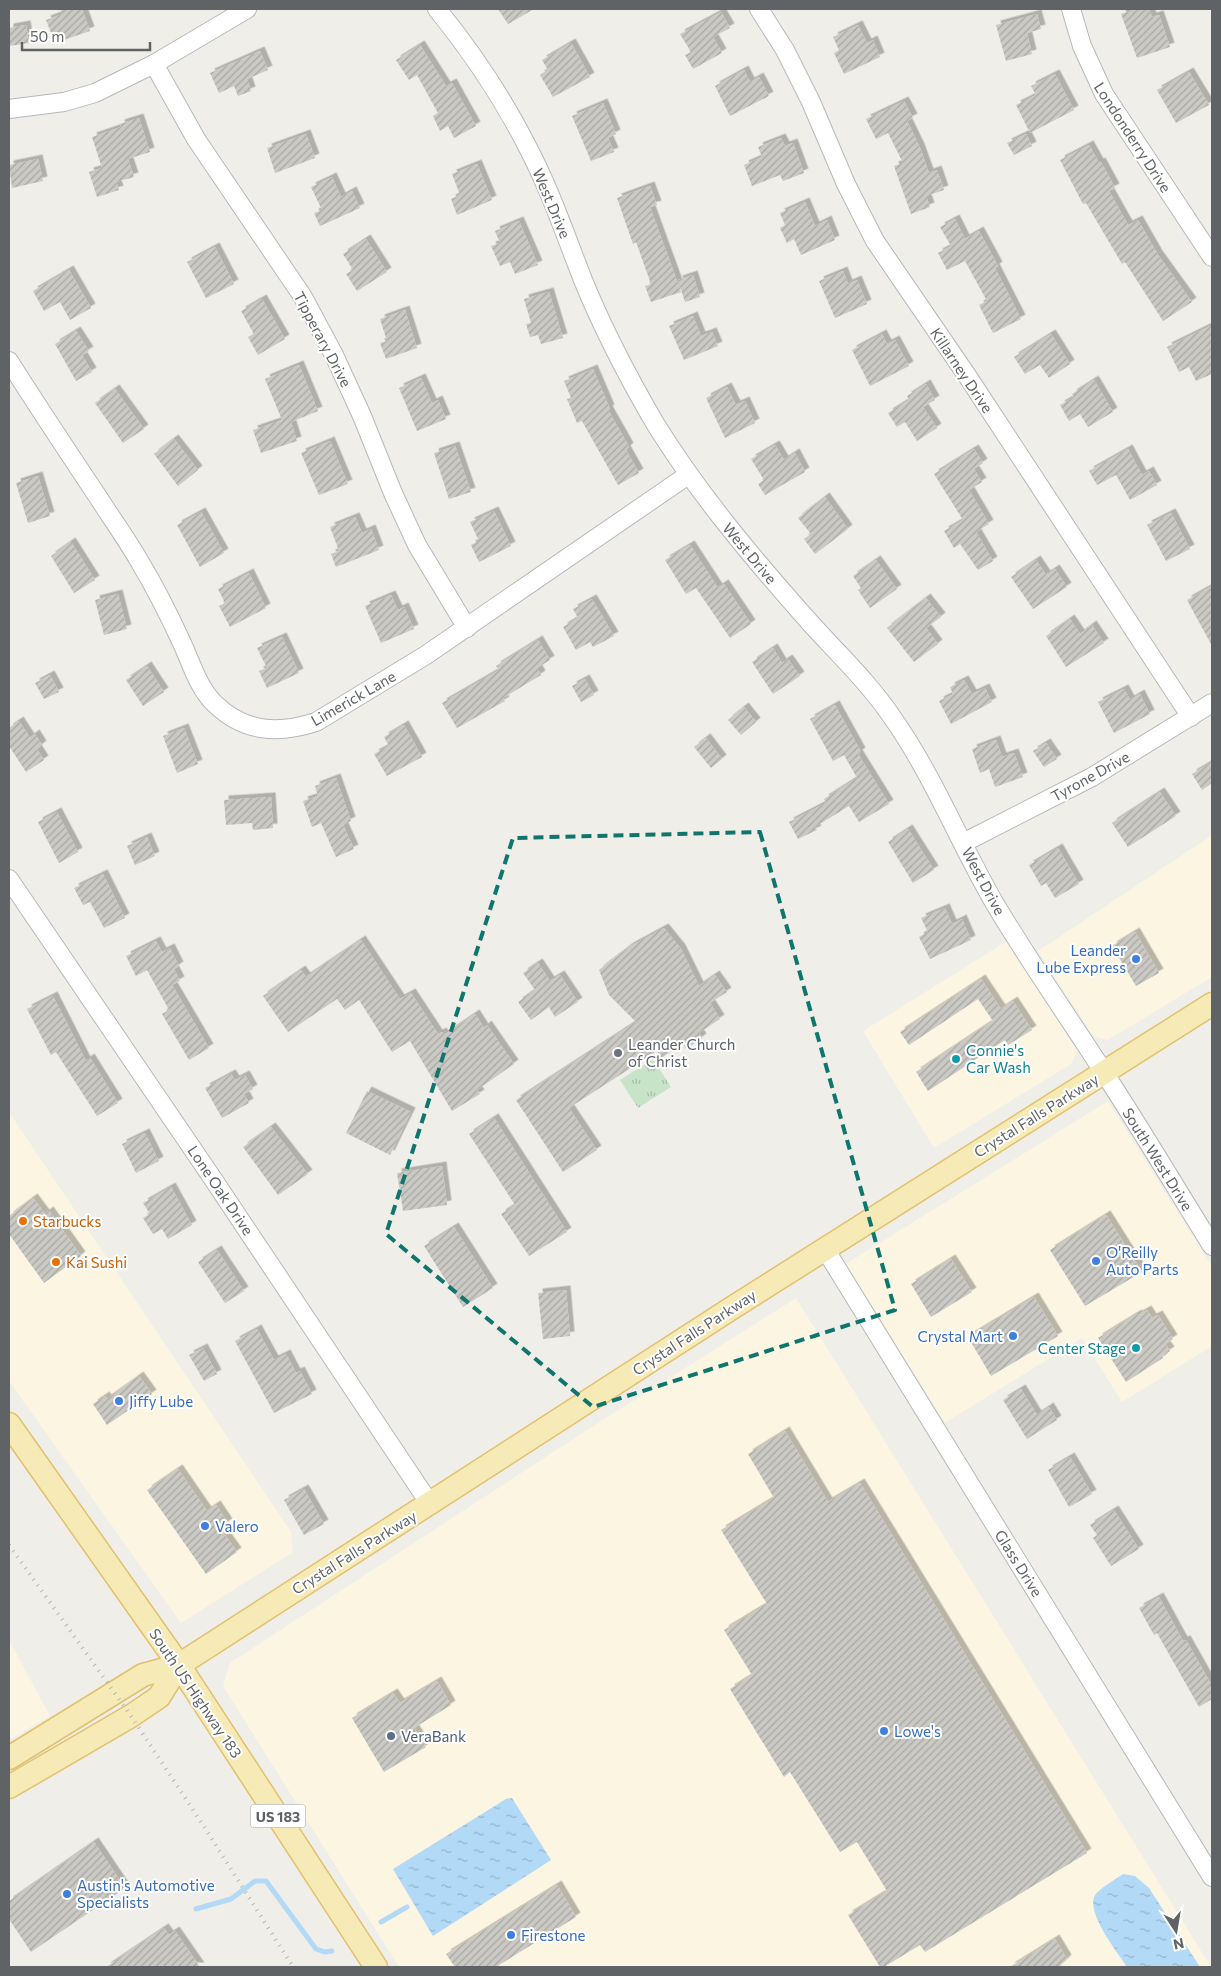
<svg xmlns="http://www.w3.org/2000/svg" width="1221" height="1976" font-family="Commissioner,sans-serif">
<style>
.commercial{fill:#fbf5e2}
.grass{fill:url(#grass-tufts)}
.water{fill:url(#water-ripples)}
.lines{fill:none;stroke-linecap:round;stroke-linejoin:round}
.stream{stroke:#b2d9f6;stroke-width:5}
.building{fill:url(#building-hatch);filter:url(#shadow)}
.minor-casing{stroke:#b5b8bb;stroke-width:20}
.major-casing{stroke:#e2c06e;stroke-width:25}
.minor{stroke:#fff;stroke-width:18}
.major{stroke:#f6ebb6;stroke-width:22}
.rail{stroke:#b5b6b6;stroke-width:4;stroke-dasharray:1 6;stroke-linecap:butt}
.marked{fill:none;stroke:#0f766e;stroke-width:4;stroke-dasharray:10 6;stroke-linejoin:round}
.shop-dot{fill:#3f7fe0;stroke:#fff;stroke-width:2}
.worship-dot{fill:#6b7280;stroke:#fff;stroke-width:2}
.culture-dot{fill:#0f9aa8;stroke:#fff;stroke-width:2}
.food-dot{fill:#e8710a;stroke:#fff;stroke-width:2}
.service-dot{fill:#5c6f8a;stroke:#fff;stroke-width:2}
.labels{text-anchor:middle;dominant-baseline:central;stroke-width:4;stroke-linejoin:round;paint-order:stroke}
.shield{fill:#fff;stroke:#8f9294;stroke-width:1}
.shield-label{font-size:14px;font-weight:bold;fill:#5f6366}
.street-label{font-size:15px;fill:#5f6366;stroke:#fff}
.shop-label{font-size:15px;fill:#366cbe;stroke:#fff;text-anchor:start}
.worship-label{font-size:15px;fill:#5b616d;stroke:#fff;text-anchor:start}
.culture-label{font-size:15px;fill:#0d838f;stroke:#fff;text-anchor:start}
.food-label{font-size:15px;fill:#c56008;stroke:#fff;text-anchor:start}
.service-label{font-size:15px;fill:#4e5e75;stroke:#fff;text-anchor:start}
</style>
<defs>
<pattern id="grass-tufts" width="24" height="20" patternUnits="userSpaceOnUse" patternTransform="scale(1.25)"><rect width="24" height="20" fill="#c8e4c8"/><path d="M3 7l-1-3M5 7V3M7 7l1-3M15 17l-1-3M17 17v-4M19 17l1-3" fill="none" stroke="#a6bca6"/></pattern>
<pattern id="water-ripples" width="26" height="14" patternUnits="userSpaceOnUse" patternTransform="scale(1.25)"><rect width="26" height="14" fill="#b2d9f6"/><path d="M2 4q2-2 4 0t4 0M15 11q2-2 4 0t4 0" fill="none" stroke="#94b4cb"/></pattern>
<pattern id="building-hatch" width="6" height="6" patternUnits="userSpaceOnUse" patternTransform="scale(1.25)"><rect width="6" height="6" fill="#cbc9c4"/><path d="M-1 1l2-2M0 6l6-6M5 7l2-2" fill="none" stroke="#a8a7a3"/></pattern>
<filter id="shadow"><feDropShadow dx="4.5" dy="-4.5" stdDeviation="0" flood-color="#0004"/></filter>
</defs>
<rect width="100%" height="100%" fill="#f0eee8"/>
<g class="commercial">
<path d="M1212 835V977L1108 1040 1093 1036 1038 951Z"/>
<path d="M1007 941 1077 1051 1071 1064 934 1148 863 1031Z"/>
<path d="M1108 1101 1212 1267V1346L1122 1402 1082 1338 945 1423 846 1264Z"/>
<path d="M9 1112 291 1532 293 1552 181 1623 9 1381Z"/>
<path d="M796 1298 1211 1967H399L223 1686 230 1663 587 1430Z"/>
<path d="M9 1640 50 1716 9 1740Z"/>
</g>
<path class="grass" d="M653 1059 671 1087 638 1108 620 1080Z"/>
<g class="water">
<path d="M512 1798 551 1860 433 1936 393 1869 506 1799Z"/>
<path d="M1123 1874 1135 1876 1149 1888 1200 1967H1127C1118 1953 1085 1912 1095 1895 1101 1887 1115 1880 1123 1874Z"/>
</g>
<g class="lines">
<g class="stream">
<path d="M196 1909 231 1899 255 1881H266L316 1949 325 1952 332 1951"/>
<path d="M381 1922 407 1907"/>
</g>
</g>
<g class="building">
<path d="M60 9H82L90 31 55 43 46 20 62 14Z"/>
<path d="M498 9H534L508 24Z"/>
<path d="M1137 9H1149L1152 17 1159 15 1170 47 1137 58 1121 14Z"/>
<path d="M721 12 730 28 713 37 722 53 693 69 685 55 691 52 680 34Z"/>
<path d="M1037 14 1041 29 1027 33 1032 54 1006 61 996 25Z"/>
<path d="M26 25 29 43 9 46V28Z"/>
<path d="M858 25 867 43 873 40 880 57 844 74 834 53 839 50 833 37Z"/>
<path d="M571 43 590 77 553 97 540 75 548 70 542 60Z"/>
<path d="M420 45 446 86 452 83 476 126 454 138 448 126 440 131 433 116 438 113 417 75 409 80 396 60Z"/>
<path d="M260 51 268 70 247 79 251 91 238 96 234 86 219 93 210 73Z"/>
<path d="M744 70 750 82 759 77 769 96 730 116 715 86Z"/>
<path d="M1189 72 1209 105 1176 123 1157 90Z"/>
<path d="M1055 74 1074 110 1030 133 1016 105 1036 95 1031 86Z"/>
<path d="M904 101 913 118 907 121 920 148 929 173 937 170 944 190 926 196 930 207 911 214 894 166 903 163 888 133 876 139 866 119Z"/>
<path d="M603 103 616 134 608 138 614 152 591 161 572 116Z"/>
<path d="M139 118 150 152 128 159 134 177 116 182 119 190 97 197 89 172 102 168 92 137 121 127 120 124Z"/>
<path d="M306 134 315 158 275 173 267 148Z"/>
<path d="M1026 134 1032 146 1014 155 1007 143Z"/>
<path d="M781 138 785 146 793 143 804 173 783 181 780 175 752 186 744 165 762 157 758 147Z"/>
<path d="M1089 145 1099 163 1101 162 1115 188 1109 191 1128 225 1138 220 1158 255 1192 302 1163 321 1125 262 1122 264 1086 203 1083 204 1060 160Z"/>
<path d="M38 159 43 181 12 188 9 165Z"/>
<path d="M477 164 492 200 457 215 451 199 460 195 452 174Z"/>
<path d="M332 177 341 197 352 191 360 208 320 226 314 213 322 210 311 187Z"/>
<path d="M650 186 657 205 650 207 681 292 651 302 645 286 651 284 636 242 633 244 617 198Z"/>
<path d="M805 202 815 226 827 220 835 240 801 255 794 239 787 243 780 228 785 225 780 213Z"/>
<path d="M955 219 965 239 979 231 998 266 995 268 1021 319 993 333 979 305 987 301 965 261 947 270 938 253 951 246 940 227Z"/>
<path d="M519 221 538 265 515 274 510 262 500 266 491 246 500 243 495 231Z"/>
<path d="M366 239 387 272 357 291 346 274 353 270 343 254Z"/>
<path d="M215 247 234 284 206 298 187 262Z"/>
<path d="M69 270 91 308 70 320 60 302 44 311 33 291Z"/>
<path d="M843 271 848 284 857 280 867 304 835 318 819 281Z"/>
<path d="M693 275 700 297 685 302 678 280Z"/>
<path d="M549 292 563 338 541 344 538 335 530 337 526 324 531 323 524 299Z"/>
<path d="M262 299 285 339 258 355 248 337 254 334 241 311Z"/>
<path d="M405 310 417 348 386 359 380 343 387 341 380 319Z"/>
<path d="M693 316 701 336 712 332 718 346 684 360 669 326Z"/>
<path d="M1212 325V374L1196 381 1189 367 1179 372 1167 347Z"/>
<path d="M76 331 89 351 82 355 92 372 76 381 55 344Z"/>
<path d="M882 334 887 344 895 340 909 366 870 386 852 350Z"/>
<path d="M1051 334 1070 364 1049 378 1040 365 1025 374 1014 357Z"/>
<path d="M299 365 318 411 291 422 297 441 261 453 253 430 282 420 265 379Z"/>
<path d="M593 369 610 409 608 410 629 447 626 450 639 473 618 485 582 421 577 423 567 399 571 398 564 381Z"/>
<path d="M421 378 432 403 438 400 446 419 417 431 399 388Z"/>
<path d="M1094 380 1113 412 1088 427 1080 414 1069 421 1060 405 1074 397 1072 394Z"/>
<path d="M926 384 935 400 923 407 937 428 917 441 905 422 897 427 888 413 909 400 907 396Z"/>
<path d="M727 387 736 405 745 401 755 423 725 438 706 398Z"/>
<path d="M115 389 144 429 123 443 95 403Z"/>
<path d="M174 439 198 470 178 486 154 454Z"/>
<path d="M330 441 348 484 319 495 301 453Z"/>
<path d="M775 445 784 460 795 453 805 472 765 495 758 484 764 480 751 459Z"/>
<path d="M455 446 471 492 449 499 434 453Z"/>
<path d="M974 449 983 463 974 469 982 482 969 490 989 524 976 532 993 561 978 570 960 544 954 548 944 531 963 520 934 474Z"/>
<path d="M1128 449 1142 475 1149 471 1157 485 1130 500 1116 475 1097 485 1089 471Z"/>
<path d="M38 476 50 516 28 523 16 483Z"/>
<path d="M825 497 848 529 815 554 804 539 811 534 798 518Z"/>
<path d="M494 511 511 546 479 562 471 545 479 541 470 522Z"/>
<path d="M201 512 224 553 200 567 177 525Z"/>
<path d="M1171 513 1190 549 1166 561 1147 525Z"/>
<path d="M355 517 362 533 371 529 379 550 336 567 331 554 339 551 330 527Z"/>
<path d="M71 542 95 580 74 593 51 556Z"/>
<path d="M690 545 718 588 724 584 751 624 730 638 696 588 686 594 665 560Z"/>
<path d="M876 560 897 589 870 608 858 590 861 588 853 576Z"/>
<path d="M1036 560 1046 575 1055 569 1067 587 1033 609 1011 577Z"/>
<path d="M249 573 266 608 230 627 219 606 225 603 218 589Z"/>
<path d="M1212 586V646L1187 600Z"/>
<path d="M118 594 127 629 104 635 95 600Z"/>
<path d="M391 595 398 610 404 607 414 629 381 643 365 606Z"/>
<path d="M926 598 941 617 926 628 938 644 914 662 887 628Z"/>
<path d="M592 599 614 636 593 647 590 642 576 650 563 627 578 618 573 609Z"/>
<path d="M1070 619 1080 634 1092 625 1104 643 1066 667 1046 636Z"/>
<path d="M282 637 299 673 267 688 259 671 267 668 257 648Z"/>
<path d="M538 640 550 660 537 668 541 675 503 698 505 701 457 728 442 703 499 670 496 666Z"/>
<path d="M773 648 782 663 788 659 800 676 773 694 752 662Z"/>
<path d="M147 666 164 692 143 706 126 680Z"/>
<path d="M50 675 59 692 44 699 35 683Z"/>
<path d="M585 679 594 695 581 702 572 686Z"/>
<path d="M964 680 972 694 985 688 992 702 951 724 939 701 953 694 950 687Z"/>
<path d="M1124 689 1130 700 1140 694 1150 714 1114 733 1098 702Z"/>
<path d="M835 705 861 752 858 754 889 804 859 822 849 806 815 827 817 830 798 839 789 822 826 803 824 799 857 778 844 755 833 761 810 719Z"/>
<path d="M744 707 756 722 741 735 728 720Z"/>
<path d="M19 721 30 738 35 734 42 745 37 749 44 760 26 772 9 746V728Z"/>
<path d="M404 725 422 757 387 776 374 754 389 746 384 737Z"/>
<path d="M184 728 198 764 177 773 163 736Z"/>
<path d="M706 738 722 759 711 768 694 747Z"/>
<path d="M996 740 1002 757 1014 753 1023 777 995 787 989 769 980 773 972 749Z"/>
<path d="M1046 743 1057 759 1044 767 1033 751Z"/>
<path d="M1212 762V783L1202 790 1192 774Z"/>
<path d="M336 778 351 821 343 825 354 849 336 857 321 823 312 827 303 801 318 796 315 786Z"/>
<path d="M1160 792 1176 816 1128 847 1112 823Z"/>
<path d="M271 797 273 828 253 830 252 823 226 825 224 800Z"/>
<path d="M57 812 78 852 59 863 38 822Z"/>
<path d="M908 829 934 870 913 883 888 842Z"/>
<path d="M147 837 155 856 135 865 127 846Z"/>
<path d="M1058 848 1079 884 1055 898 1046 883 1041 886 1029 865Z"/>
<path d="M103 874 125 918 104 928 90 902 83 905 74 888Z"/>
<path d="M945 908 952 924 962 919 971 940 930 959 919 937 928 932 921 918Z"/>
<path d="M664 928 681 949 699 986 715 975 727 992 710 1003 720 1019 699 1033 702 1038 686 1049 683 1044 661 1058 657 1051 569 1108 597 1150 563 1172 516 1100 636 1022 609 995 599 970 629 947Z"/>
<path d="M1135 932 1159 973 1136 986 1112 946Z"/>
<path d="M361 940 400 999 411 993 438 1034 442 1032 444 1035 475 1014 484 1028 487 1025 514 1064 477 1090 480 1094 452 1111 410 1041 392 1052 359 1000 345 1010 337 999 288 1032 263 996 301 970 306 977Z"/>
<path d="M156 941 162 952 170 948 179 966 174 969 180 981 172 985 209 1048 189 1060 162 1014 169 1010 147 970 136 976 126 956Z"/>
<path d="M538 963 550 981 560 975 578 1002 555 1017 549 1007 531 1020 518 1002 535 990 523 973Z"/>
<path d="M981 979 1001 1009 1013 1001 1032 1030 1008 1045 1005 1040 928 1091 916 1072 993 1021 978 999 909 1045 900 1032Z"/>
<path d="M53 996 86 1061 90 1058 118 1103 97 1116 56 1052 51 1055 27 1009Z"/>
<path d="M231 1074 235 1080 245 1075 253 1089 244 1094 249 1103 222 1118 205 1088Z"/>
<path d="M367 1091 411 1112 390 1155 346 1133Z"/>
<path d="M494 1118 567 1232 529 1256 501 1214 515 1205 469 1134Z"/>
<path d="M271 1127 308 1174 278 1195 243 1147Z"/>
<path d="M145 1133 159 1161 136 1173 122 1144Z"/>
<path d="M442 1166 447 1205 403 1211 397 1173Z"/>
<path d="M171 1187 192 1225 168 1239 162 1229 153 1234 143 1218 150 1214 143 1203Z"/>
<path d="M33 1198 45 1214 49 1211 81 1256 44 1283 9 1234V1216Z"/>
<path d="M1106 1215 1142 1272 1085 1306 1050 1250Z"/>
<path d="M454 1227 493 1288 463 1307 424 1246Z"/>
<path d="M217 1250 244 1291 225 1303 198 1262Z"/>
<path d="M951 1259 972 1292 931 1317 911 1284Z"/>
<path d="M566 1290 570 1336 543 1339 538 1293Z"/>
<path d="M1034 1297 1058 1336 991 1376 968 1337Z"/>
<path d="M1147 1310 1152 1318 1158 1315 1173 1339 1165 1344 1170 1351 1162 1356 1163 1358 1126 1382 1098 1338 1137 1314 1138 1315Z"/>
<path d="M257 1329 274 1360 286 1354 296 1373 300 1371 312 1394 274 1413 235 1341Z"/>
<path d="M203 1348 217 1374 204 1381 189 1355Z"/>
<path d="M139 1376 152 1394 107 1425 93 1404 105 1396 107 1399Z"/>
<path d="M1021 1389 1037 1415 1049 1407 1057 1420 1027 1439 1003 1400Z"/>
<path d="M785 1431 828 1502 860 1483 1087 1853 925 1952 920 1945 884 1967H880L848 1915 887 1891 857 1842 840 1852 790 1772 784 1777 730 1689 752 1675 724 1630 767 1604 721 1530 774 1498 748 1454Z"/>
<path d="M1070 1457 1092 1494 1069 1507 1048 1470Z"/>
<path d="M178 1469 207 1511 216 1505 228 1523 220 1528 237 1552 206 1574 147 1490Z"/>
<path d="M304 1489 324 1524 304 1535 284 1500Z"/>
<path d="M1114 1510 1139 1549 1111 1566 1093 1538 1097 1535 1090 1525Z"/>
<path d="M1159 1597 1183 1641 1186 1640 1212 1686V1699L1199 1707 1157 1633 1154 1635 1139 1608Z"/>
<path d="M437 1681 451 1705 414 1728 426 1747 384 1772 352 1718 393 1693 400 1703Z"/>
<path d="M94 1842 125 1888 31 1952 9 1919V1901Z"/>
<path d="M557 1885 576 1917 496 1967H455L446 1954Z"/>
<path d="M164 1928 169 1935 175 1931 200 1967H106Z"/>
<path d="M1055 1939 1067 1959 1059 1967H1010Z"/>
</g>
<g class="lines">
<defs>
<g id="minor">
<path d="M437 9C471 51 501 95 526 144 549 187 565 234 583 280 603 329 629 379 656 425 699 494 751 556 805 617 834 650 867 680 892 717 933 775 959 842 995 904 1029 961 1067 1015 1103 1071 1141 1129 1176 1188 1212 1246"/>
<path d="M759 9 785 50 811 102 846 184 875 241 968 377 1191 717"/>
<path d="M1071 9 1082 46 1104 94 1212 257"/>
<path d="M154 64 196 139 303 297 334 355 362 416 393 493 417 545 467 628"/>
<path d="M9 109 64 102 95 93 154 64 247 9"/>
<path d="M9 361C38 407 68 452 98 497 112 519 128 541 141 564 156 589 169 615 181 641 191 662 198 688 215 704 245 733 279 734 316 722L426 655 688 475"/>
<path d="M963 843 1092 777 1212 703"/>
<path d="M9 879 213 1179 430 1504"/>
<path d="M825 1249 1212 1877"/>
</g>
<g id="major">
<path d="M9 1424 179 1665 376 1967"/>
<path d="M9 1758 143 1675 179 1665 732 1308 1212 1004"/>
<path d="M9 1787 131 1716 159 1697 179 1665"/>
</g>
</defs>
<use href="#minor" class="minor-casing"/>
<use href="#major" class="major-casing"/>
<use href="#minor" class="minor"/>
<use href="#major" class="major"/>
<path class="rail" d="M9 1545 131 1716 203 1825 293 1967"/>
</g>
<path class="marked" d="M760 832 895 1310 593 1407 386 1234 513 838Z"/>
<g class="shop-dot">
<circle cx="1136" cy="959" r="5"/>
<circle cx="1096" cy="1261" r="5"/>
<circle cx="1013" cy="1336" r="5"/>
<circle cx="119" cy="1401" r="5"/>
<circle cx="205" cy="1526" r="5"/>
<circle cx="884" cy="1731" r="5"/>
<circle cx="67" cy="1894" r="5"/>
<circle cx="511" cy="1935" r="5"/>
</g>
<circle class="worship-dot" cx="618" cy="1053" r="5"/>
<g class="culture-dot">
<circle cx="956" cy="1059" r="5"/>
<circle cx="1136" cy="1348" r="5"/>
</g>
<g class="food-dot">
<circle cx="23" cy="1221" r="5"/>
<circle cx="56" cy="1262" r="5"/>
</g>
<circle class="service-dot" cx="391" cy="1736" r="5"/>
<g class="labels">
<rect class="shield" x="250.5" y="1804.5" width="55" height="23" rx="4"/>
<g class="shield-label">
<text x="278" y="1816">US 183</text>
</g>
<g class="street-label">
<text transform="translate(1133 137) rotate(57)">Londonderry Drive</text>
<text transform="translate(552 203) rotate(67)">West Drive</text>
<text transform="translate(323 339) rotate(62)">Tipperary Drive</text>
<text transform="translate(962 370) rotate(56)">Killarney Drive</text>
<text transform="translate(750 553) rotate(50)">West Drive</text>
<text transform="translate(353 698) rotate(-30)">Limerick Lane</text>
<text transform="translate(1090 776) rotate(-29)">Tyrone Drive</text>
<text transform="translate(984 881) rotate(62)">West Drive</text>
<text transform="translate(1036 1115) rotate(-32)">Crystal Falls Parkway</text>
<text transform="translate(1158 1159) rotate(58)">South West Drive</text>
<text transform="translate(221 1190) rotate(56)">Lone Oak Drive</text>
<text transform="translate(694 1332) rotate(-33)">Crystal Falls Parkway</text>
<text transform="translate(354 1552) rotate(-32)">Crystal Falls Parkway</text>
<text transform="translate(1019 1563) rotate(58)">Glass Drive</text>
<text transform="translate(196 1693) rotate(56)">South US Highway 183</text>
</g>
<g class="shop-label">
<text x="1126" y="950" text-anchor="end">Leander<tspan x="1126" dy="17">Lube Express</tspan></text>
<text x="1106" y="1252">O'Reilly<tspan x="1106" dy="17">Auto Parts</tspan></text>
<text x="1003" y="1336" text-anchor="end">Crystal Mart</text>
<text x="129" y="1401">Jiffy Lube</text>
<text x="215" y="1526">Valero</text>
<text x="894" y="1731">Lowe's</text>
<text x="77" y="1885">Austin's Automotive<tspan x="77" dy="17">Specialists</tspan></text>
<text x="521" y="1935">Firestone</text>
</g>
<g class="worship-label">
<text x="628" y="1044">Leander Church<tspan x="628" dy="17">of Christ</tspan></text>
</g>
<g class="culture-label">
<text x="966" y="1050">Connie's<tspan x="966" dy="17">Car Wash</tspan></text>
<text x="1126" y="1348" text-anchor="end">Center Stage</text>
</g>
<g class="food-label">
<text x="33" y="1221">Starbucks</text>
<text x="66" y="1262">Kai Sushi</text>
</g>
<g class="service-label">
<text x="401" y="1736">VeraBank</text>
</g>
</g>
<rect width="1221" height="1976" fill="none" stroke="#5f6366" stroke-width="20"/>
<g transform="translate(1176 1931) rotate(168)" stroke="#ffffff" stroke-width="4" paint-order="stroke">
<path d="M0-4L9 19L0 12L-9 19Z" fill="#5f6366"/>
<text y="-8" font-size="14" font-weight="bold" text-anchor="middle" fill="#5f6366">N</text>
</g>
<path d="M22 42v8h128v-8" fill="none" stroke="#5f6366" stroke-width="2.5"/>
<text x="30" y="42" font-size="15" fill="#5f6366" stroke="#ffffff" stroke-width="4" paint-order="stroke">50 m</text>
</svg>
